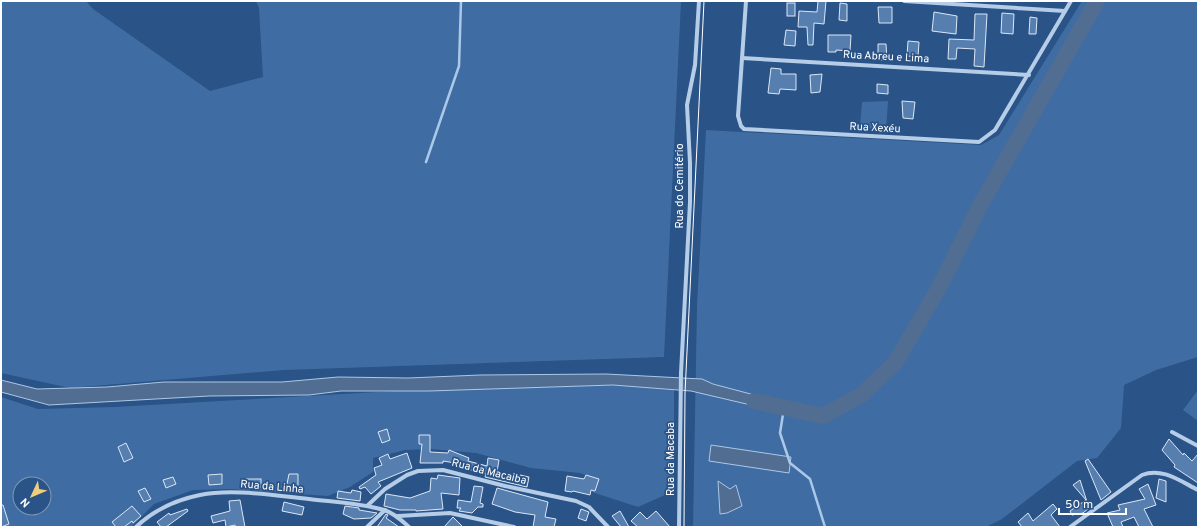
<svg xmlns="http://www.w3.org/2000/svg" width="1199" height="528" font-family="Overpass,sans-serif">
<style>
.green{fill:#3f6da3;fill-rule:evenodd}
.water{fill:#516e92;stroke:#abc8e8}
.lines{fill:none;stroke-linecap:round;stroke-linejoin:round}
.stream{stroke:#abc8e8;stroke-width:2.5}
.river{stroke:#516e92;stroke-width:16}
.building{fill:#567fb0;stroke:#dae7f6}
.minor{stroke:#b6cde8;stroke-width:4}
.tram{stroke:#fff;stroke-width:1}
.labels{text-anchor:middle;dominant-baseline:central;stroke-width:3.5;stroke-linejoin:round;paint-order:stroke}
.street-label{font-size:11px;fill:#fff;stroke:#2a5387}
</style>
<rect width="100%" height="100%" fill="#2a5387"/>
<g class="green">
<path d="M1 1H86L93 9 210 91 263 77 259 8 256 1H681L664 357 284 370 70 388 1 373Z"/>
<path d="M1082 1H1198V357L1156 370 1124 385 1121 428 1097 458 1077 461 1002 519 986 527H693L697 307 706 130 981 145 999 135Z"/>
<path d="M888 101 886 132 860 126 862 102Z"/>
<path d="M617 385 674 390V481L667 494 638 507 592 492 599 480 580 473 531 468 476 453 431 449 405 450 373 458V472L350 487 328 496 231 489 193 490 154 504 131 527H1V397L38 409 115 407 396 391ZM20 484H44V508H20Z"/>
<path d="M1198 390V421L1183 410Z"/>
</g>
<g class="water">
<path d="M606 374 702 379 713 384 777 401 772 410 691 391 613 385 429 391H341L309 395 209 396 49 405 1 392V380L37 389 107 387 164 382H282L338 377 408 378 480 375Z"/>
<path d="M711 445 791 457 789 473 709 461Z"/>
<path d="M718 481 730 489 736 485 742 506 727 513 720 514Z"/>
</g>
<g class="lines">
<g class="stream">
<path d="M426 162 459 66 461 1"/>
<path d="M784 408 780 433 790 463 810 479 825 527"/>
</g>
<path class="river" d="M754 401 823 416 861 395 895 363 940 286 982 202 1097 1"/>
</g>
<g class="building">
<path d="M818 1H826L824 24 814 23 813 45H808L807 27H798L799 11 817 12Z"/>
<rect x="787" y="3" width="8" height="13"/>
<path d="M840 3 847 4V21L839 20Z"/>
<path d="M878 7H892V23H879Z"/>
<path d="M934 12 957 16 956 34 932 31Z"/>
<path d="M1002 13 1014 14 1013 34 1001 33Z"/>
<path d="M975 14H987L984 67 974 66 975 49 957 48 956 59H948L949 39 974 40Z"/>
<path d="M1030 17 1037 18 1036 34H1029Z"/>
<path d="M786 30 796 31 795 46 784 45Z"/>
<path d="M828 35H851L850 51 836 50V52H828Z"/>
<path d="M908 41 919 42 918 57 907 56Z"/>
<path d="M878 44H886L887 60H878Z"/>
<path d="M771 68 781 69V74H796V90L780 89 779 94 768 93Z"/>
<path d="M822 74 820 92 811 93 810 75Z"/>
<path d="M877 84 888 85V94L877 93Z"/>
<path d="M902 101 915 102 913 119 903 118Z"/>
<path d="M387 429 390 440 382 443 378 432Z"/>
<path d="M419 435H430V452L448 453 449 450 469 458 468 461 487 466 488 458 499 460 497 472 519 480 520 475 529 477 527 487 485 477 486 474 460 467 461 464 443 461V463H420L422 444H419Z"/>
<path d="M1169 439 1183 455 1184 453 1192 461 1198 454V483L1174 467 1175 465 1162 450Z"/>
<path d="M126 443 133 458 124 462 118 447Z"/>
<path d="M407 453 412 468 378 482 381 486 371 494 365 487 360 489 359 487 376 475 374 468 382 465 379 458 388 454 390 459Z"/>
<path d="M1088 459 1111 492 1101 500 1085 461Z"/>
<path d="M222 474V484L209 485 208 475Z"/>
<path d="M289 474H298V490L286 489Z"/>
<path d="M438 475 460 478 459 495 441 493 443 509 416 511V510H400L384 506 386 494 410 498 430 491 431 478 437 479Z"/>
<path d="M586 475 599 479 595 491 591 490 590 495 573 491 572 492 565 491 567 476 584 479Z"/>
<path d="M173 477 176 484 166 488 163 480Z"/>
<rect x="246" y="479" width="15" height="8"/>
<path d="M1159 479 1166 481V502L1156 498Z"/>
<path d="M1080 480 1089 508 1083 513 1072 515 1070 511 1086 500 1073 485Z"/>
<path d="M1148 484 1156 505 1144 509 1153 527H1139L1134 517 1121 522 1123 527H1113L1107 513 1120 510 1118 505 1145 499 1139 489Z"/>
<path d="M474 486 483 487 480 503 483 504V507H478L472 513 459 511 461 508H457L458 500 471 502Z"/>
<path d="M145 488 151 499 144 502 138 491Z"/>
<path d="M497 488 548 502 545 517 556 519 554 527H533L535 515 515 512 492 504Z"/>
<path d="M352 490 361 492 360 501 337 498 338 491 351 493Z"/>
<path d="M240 500 245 527H236L235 525 226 527 225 520 213 523 211 516 230 511 229 501Z"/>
<path d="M284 502 304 507 302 515 282 511Z"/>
<path d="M1053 504 1057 509 1051 515 1060 527H1022L1018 522 1028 513 1033 521Z"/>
<path d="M1 505H3L9 524 1 527Z"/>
<path d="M132 506 141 516 133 523 132 521 124 527H116L112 522Z"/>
<path d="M345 506 359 508V510L377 513 371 518 354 519 343 514Z"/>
<path d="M187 509 188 511 166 527H161L157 522 169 513 170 515Z"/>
<path d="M581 509 589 512 586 521 578 518Z"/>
<path d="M620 511 629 527H621L612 516Z"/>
<path d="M656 511 670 527H638L631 521 640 512 647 519Z"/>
<path d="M386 514 388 515 386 518 399 527H377Z"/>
<path d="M453 517 463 527H444Z"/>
</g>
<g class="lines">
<g class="minor">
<path d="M746 1 738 116 741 126 744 129 979 142 995 130 1071 1"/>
<path d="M904 1 1065 11"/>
<path d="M742 58 1029 75"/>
<path d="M1172 432 1198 446"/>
<path d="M367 506 385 489 407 475 418 471 443 470 505 486 576 501 589 507 608 527"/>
<path d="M398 516 450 513 514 527"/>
<path d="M136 527C155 509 175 500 200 495 233 488 276 496 309 499 334 502 360 503 384 510 394 513 401 520 409 527"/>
<path d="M367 527 385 510"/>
<path d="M679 527 681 373 690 202V163L687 105 695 65 699 1"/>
<path d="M1070 527 1142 475C1162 467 1180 481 1198 490"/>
</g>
<path class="tram" d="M684 527 685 393 704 1"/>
</g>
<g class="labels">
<g class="street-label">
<text transform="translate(886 57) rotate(3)">Rua Abreu e Lima</text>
<text transform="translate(875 128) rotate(3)">Rua Xexéu</text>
<text transform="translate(680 186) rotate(-90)">Rua do Cemitério</text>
<text transform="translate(671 459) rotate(-90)">Rua da Macaba</text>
<text transform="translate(489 472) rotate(14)">Rua da Macaiba</text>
<text transform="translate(272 487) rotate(5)">Rua da Linha</text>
</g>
</g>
<rect width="1199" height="528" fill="none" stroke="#ffffff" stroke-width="4"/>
<g transform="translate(32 496) rotate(226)"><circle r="19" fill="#2a5387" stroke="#7f98b7"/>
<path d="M0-3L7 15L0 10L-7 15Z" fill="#eecd7e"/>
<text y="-6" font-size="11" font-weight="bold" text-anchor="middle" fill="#ffffff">N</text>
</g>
<path d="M1059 508v6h67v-6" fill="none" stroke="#ffffff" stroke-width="2"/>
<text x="1065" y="508" font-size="12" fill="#ffffff" stroke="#2a5387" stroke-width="3" paint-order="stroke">50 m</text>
</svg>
